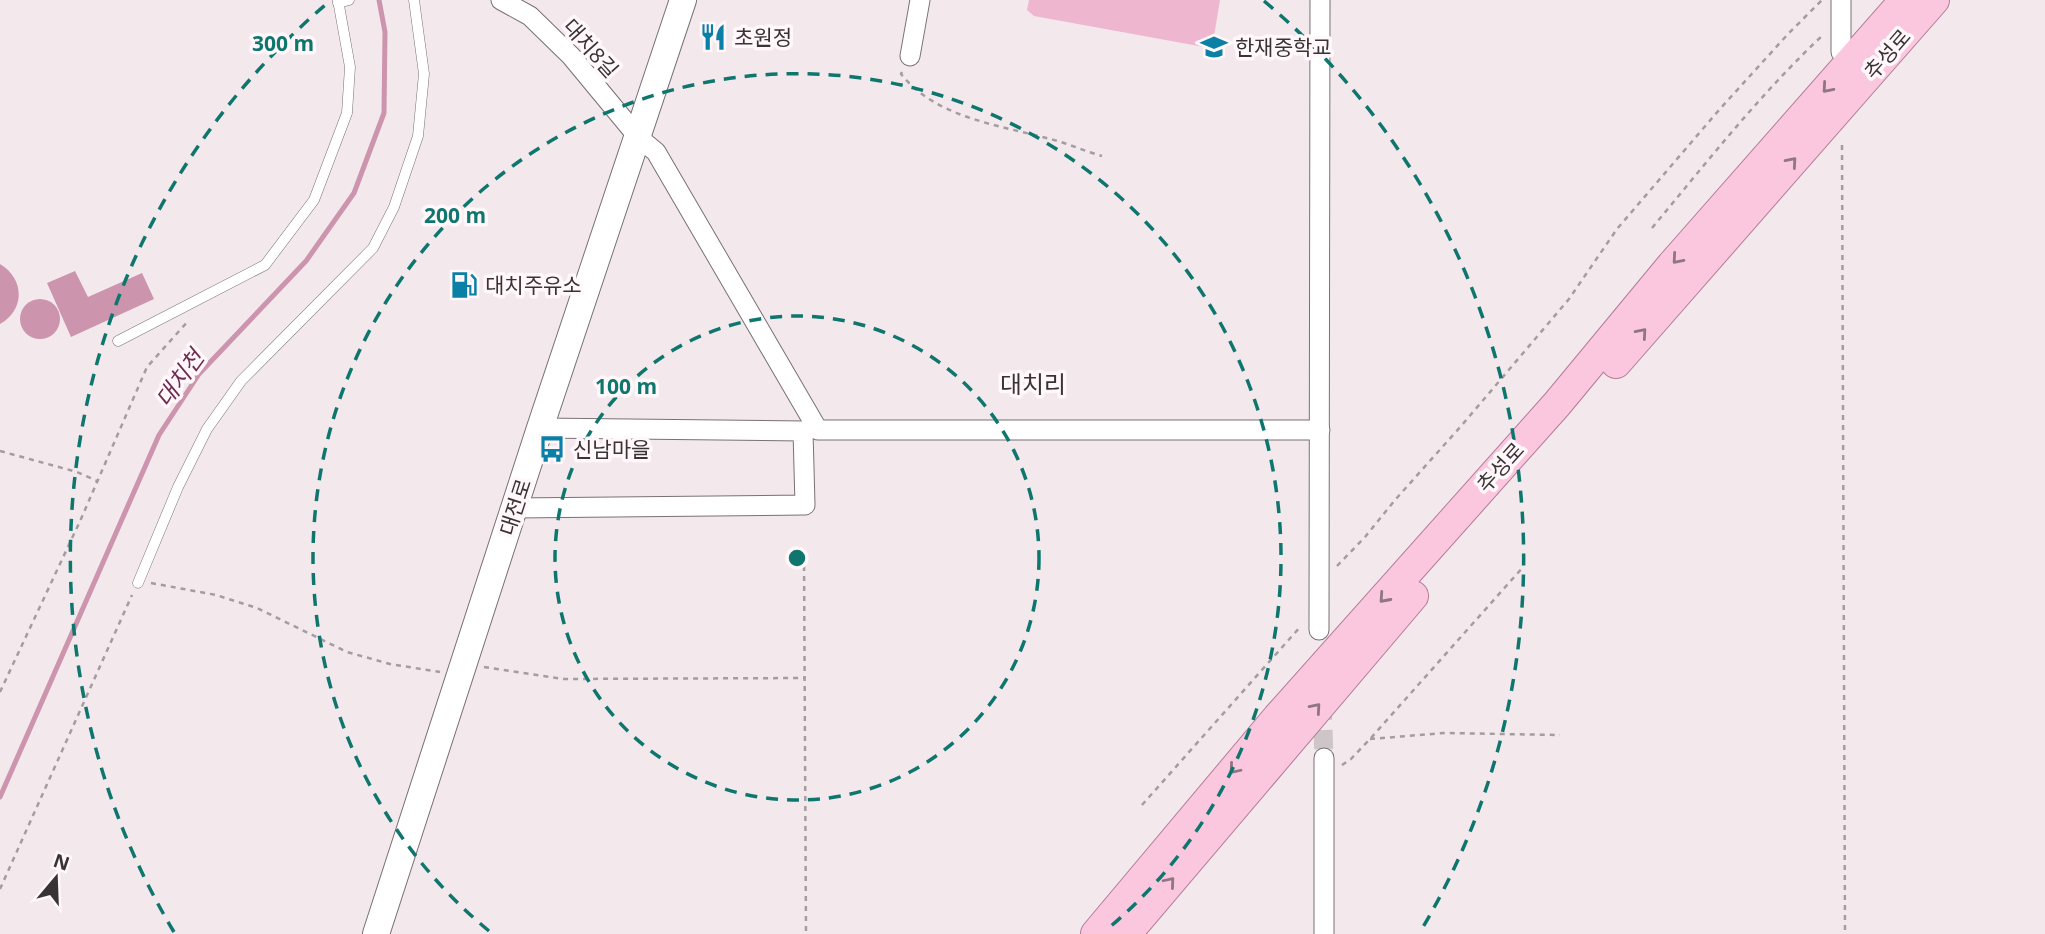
<svg xmlns="http://www.w3.org/2000/svg" width="2045" height="934" font-family="'Open Sans','Noto Sans KR',sans-serif">
<style>
.green{fill:#eeb6cf}
.water{fill:#cd94ae}
.lines{fill:none;stroke-linecap:round;stroke-linejoin:round}
.stream{stroke:#cd94ae;stroke-width:5}
.street-tunnel{stroke:#cec5c8;stroke-width:19;stroke-dasharray:19 10;stroke-linecap:butt}
.lane-casing{stroke:#797074;stroke-width:11}
.street-casing{stroke:#797074;stroke-width:21}
.secondary-casing{stroke:#797074;stroke-width:28}
.primary-casing{stroke:#b47b96;stroke-width:32}
.path{stroke:#a49ca0;stroke-width:2.5;stroke-dasharray:5 5;stroke-linecap:butt}
.lane{stroke:#fff;stroke-width:10}
.street{stroke:#fff;stroke-width:19}
.secondary{stroke:#fff;stroke-width:26}
.primary{stroke:#fac7df;stroke-width:30}
.oneway{stroke:#8f7682}
.ring{fill:none;stroke:#0f766e;stroke-width:3.5;stroke-dasharray:12 9}
.labels{text-anchor:middle;dominant-baseline:central;stroke-width:7;stroke-linejoin:round;paint-order:stroke}
.poi-label{font-size:21px;fill:#383436;stroke:#fff7fa;text-anchor:start}
.street-label{font-size:21px;fill:#383436;stroke:#fff7fa}
.water-label{font-size:23px;font-style:italic;fill:#6f2b4f;stroke:#fff7fa}
.quarter-label{font-size:24px;fill:#383436;stroke:#fff7fa}
.centre{fill:#0f766e;stroke:#fff7fa;stroke-width:3.5}
.ring-label{font-size:21px;text-anchor:middle;font-weight:bold;fill:#0f766e;stroke:#fff7fa;stroke-width:7;stroke-linejoin:round;paint-order:stroke}
</style>
<rect width="100%" height="100%" fill="#f3e9ed"/>
<path class="green" d="M1029 0H1220L1213 42 1204 47 1034 16 1027 10Z"/>
<g class="water">
<path d="M0 264C25 279 25 310 0 324Z"/>
<path d="M75 271 88 297 142 273 154 299 71 337 47 283Z"/>
<circle cx="40" cy="319" r="20"/>
</g>
<g class="lines">
<path class="stream" d="M0 797 159 435 199 374 306 261 354 193 384 113 385 32 379 0"/>
<path class="street-tunnel" d="M1322 701 1324 758"/>
<defs>
<g id="lane">
<path d="M338 3 349 0"/>
<path d="M118 341 265 265 314 200 347 113 350 67 338 0"/>
<path d="M138 583 178 487 207 429 241 381 373 248 394 207 418 136 424 74 414 0"/>
</g>
<g id="street">
<path d="M501 0 530 16 571 56 638 137 656 152 818 430H1320"/>
<path d="M1841 0V52"/>
<path d="M910 56 920 0"/>
<path d="M515 508 805 505 803 431 540 428"/>
<path d="M1319 630 1320 0"/>
<path d="M1324 758V934"/>
</g>
<path id="secondary" d="M376 934 540 428 683 0"/>
<g id="primary">
<path d="M1616 363 1934 0"/>
<path d="M1096 934 1278 717 1557 404 1672 265 1905 0"/>
<path d="M1126 934 1413 596"/>
</g>
</defs>
<use href="#lane" class="lane-casing"/>
<use href="#street" class="street-casing"/>
<use href="#secondary" class="secondary-casing"/>
<use href="#primary" class="primary-casing"/>
<g class="path">
<path d="M902 72 901 74C936 118 999 125 1050 139 1067 143 1084 151 1102 156"/>
<path d="M1842 145 1845 934"/>
<path d="M1652 228C1707 162 1760 94 1823 35"/>
<path d="M0 451 77 472 97 481"/>
<path d="M804 556 806 934"/>
<path d="M1337 566 1365 537 1395 500 1462 425 1569 299 1617 229 1719 110 1788 34 1822 0"/>
<path d="M151 583 216 595 257 608 347 652 390 664 440 672"/>
<path d="M484 667 563 679 805 678"/>
<path d="M0 692 81 519 147 367 189 320"/>
<path d="M1370 739 1444 733 1560 735"/>
<path d="M1342 765 1351 759 1370 739 1524 566"/>
<path d="M1142 805 1301 626"/>
<path d="M0 889 132 595"/>
</g>
<use href="#lane" class="lane"/>
<use href="#street" class="street"/>
<use href="#secondary" class="secondary"/>
<use href="#primary" class="primary"/>
</g>
<defs><path id="oneway-chevron" d="M-2-3.5L2.5 0L-2 3.5" fill="none" stroke-width="1.6" stroke-linecap="round" stroke-linejoin="round" transform="scale(1.75)"/></defs>
<g class="oneway">
<use href="#oneway-chevron" transform="translate(1827 88) rotate(131)"/>
<use href="#oneway-chevron" transform="translate(1792 162) rotate(-49)"/>
<use href="#oneway-chevron" transform="translate(1677 259) rotate(131)"/>
<use href="#oneway-chevron" transform="translate(1642 333) rotate(-49)"/>
<use href="#oneway-chevron" transform="translate(1384 598) rotate(132)"/>
<use href="#oneway-chevron" transform="translate(1316 708) rotate(-49)"/>
<use href="#oneway-chevron" transform="translate(1234 769) rotate(130)"/>
<use href="#oneway-chevron" transform="translate(1170 882) rotate(-50)"/>
</g>
<g class="ring">
<circle cx="797" cy="558" r="242"/>
<path d="M489 931A484 484 0 1 1 1105 931"/>
<path d="M174 932A727 727 0 0 1 330 1M1264 1A727 727 0 0 1 1420 932"/>
</g>
<defs>
<symbol id="restaurant-bare" viewBox="-9 -9 18 18"><path d="M-5-6h1v4h1v-4h1v4h1v-4h1v5L-1.5 .5V6h-2V.5L-5-1ZM5-6V6H3V1.5H1.5Q1.5-4 5-6Z" fill="#0b80a7" stroke="#fff7fa" stroke-width="2.5" paint-order="stroke"/></symbol>
<symbol id="school-bare" viewBox="-9 -9 18 18"><path d="M0-5L7-2L0 1L-7-2ZM-4 1L0 2.5L4 1V4Q0 6-4 4Z" fill="#0b80a7" stroke="#fff7fa" stroke-width="2.5" paint-order="stroke"/></symbol>
<symbol id="fuel-bare" viewBox="-9 -9 18 18"><path d="M-5.5-6h7V0h2V4h1.3V-2.5L3-4.5l.8-.8L6-3V5H2.5V1h-1V6h-7ZM-4.2-4.7v3.2H.2V-4.7Z" fill="#0b80a7" stroke="#fff7fa" stroke-width="2.5" paint-order="stroke"/></symbol>
<symbol id="bus-bare" viewBox="-9 -9 18 18"><path d="M-5-6H5V4H4V6H2V4H-2V6H-4V4H-5ZM-3.5-4V0h7V-4ZM-3.5 1.2v1.5H-2V1.2ZM2 1.2v1.5H3.5V1.2Z" fill="#0b80a7" stroke="#fff7fa" stroke-width="2.5" paint-order="stroke"/></symbol>
</defs>
<g fill-rule="evenodd">
<use href="#restaurant-bare" x="694" y="18" width="38" height="38"/>
<use href="#school-bare" x="1195" y="28" width="38" height="38"/>
<use href="#fuel-bare" x="445" y="266" width="38" height="38"/>
<use href="#bus-bare" x="533" y="430" width="38" height="38"/>
</g>
<g class="labels">
<g class="poi-label">
<text x="734" y="37">초원정</text>
<text x="1235" y="47">한재중학교</text>
<text x="485" y="285">대치주유소</text>
<text x="573" y="449">신남마을</text>
</g>
<g class="street-label">
<text transform="translate(591 48) rotate(48)">대치8길</text>
<text transform="translate(1887 54) rotate(-49)">추성로</text>
<text transform="translate(1500 467) rotate(-48)">추성로</text>
<text transform="translate(515 507) rotate(-72)">대전로</text>
</g>
<g class="water-label">
<text transform="translate(179 378) rotate(-54)">대치천</text>
</g>
<g class="quarter-label">
<text x="1033" y="383">대치리</text>
</g>
</g>
<circle cx="797" cy="558" r="10" class="centre"/>
<g class="ring-label">
<text x="283" y="51">300 m</text>
<text x="455" y="223">200 m</text>
<text x="626" y="394">100 m</text>
</g>
<g transform="translate(56 878) rotate(19)" stroke="#fff7fa" stroke-width="5" paint-order="stroke">
<path d="M0-5L12 26L0 18L-12 26Z" fill="#383436"/>
<text y="-10" font-size="19" font-weight="bold" text-anchor="middle" fill="#383436">N</text>
</g>
</svg>
